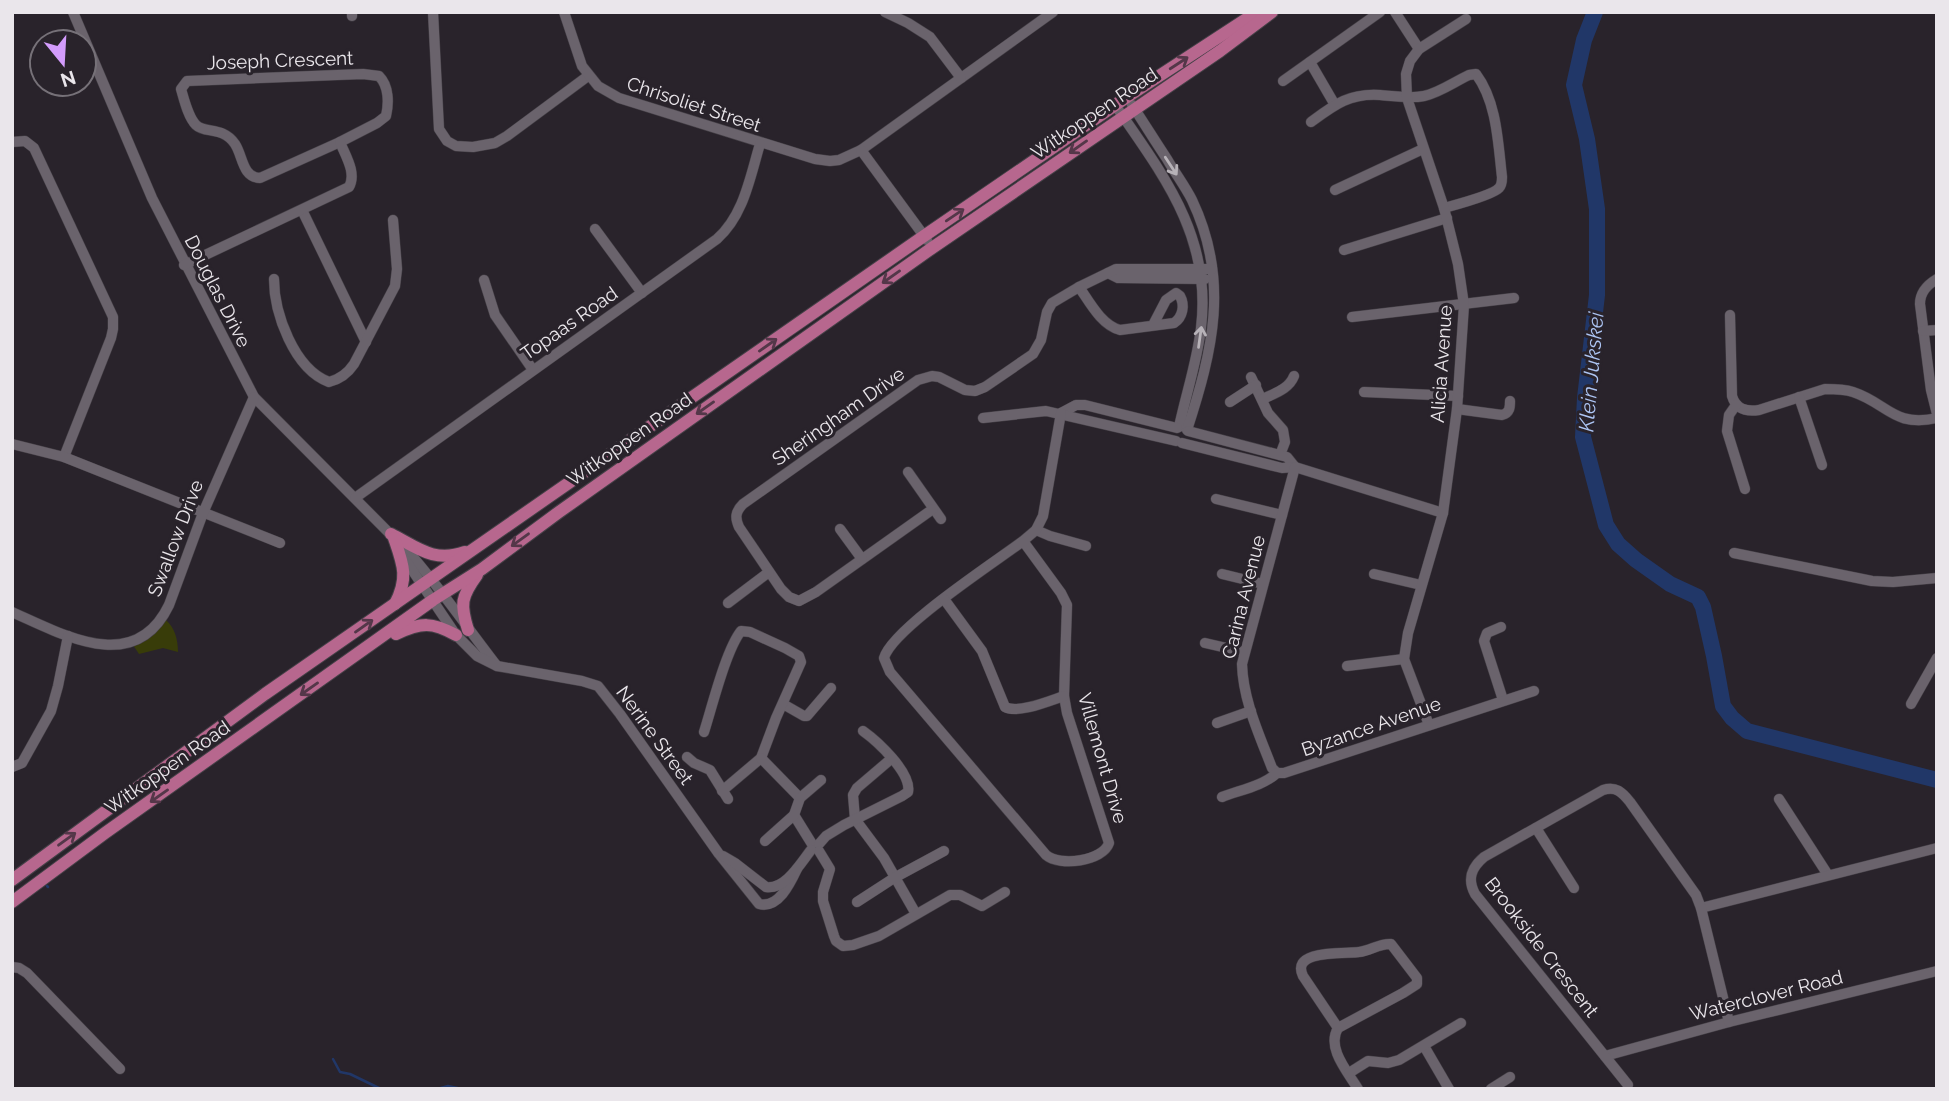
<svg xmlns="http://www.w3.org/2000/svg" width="1949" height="1101" font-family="Raleway,sans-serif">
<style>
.green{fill:#383c09}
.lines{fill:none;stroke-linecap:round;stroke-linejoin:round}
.stream{stroke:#213768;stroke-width:2.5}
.river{stroke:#213768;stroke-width:16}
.minor-casing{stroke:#454047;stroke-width:11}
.major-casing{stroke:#454047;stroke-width:14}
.minor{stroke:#6a636c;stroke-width:10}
.major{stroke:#b7678e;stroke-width:12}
.oneway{stroke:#543749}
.oneway2{stroke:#b7b2b8}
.labels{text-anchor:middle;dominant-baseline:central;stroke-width:6;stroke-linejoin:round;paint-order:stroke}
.street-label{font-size:19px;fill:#eae6eb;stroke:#29232b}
.water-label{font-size:21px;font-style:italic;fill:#adc5f4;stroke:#29232b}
</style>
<rect width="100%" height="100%" fill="#29232b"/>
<path class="green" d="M166 620C175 628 178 640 178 652L163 648 139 654 133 645 150 636Z"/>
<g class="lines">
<g class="stream">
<path d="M47 886 48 887"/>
<path d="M333 1059 340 1072 350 1074 381 1089"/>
<path d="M437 1089 448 1086 462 1089"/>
</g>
<path class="river" d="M1595 12 1584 40 1574 85 1587 139 1597 209V295L1585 398 1583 437 1606 525 1618 544 1636 560 1670 584 1698 597 1703 607 1714 656 1723 706 1732 718 1747 731 1937 780"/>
<defs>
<g id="minor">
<path d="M73 12 152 198 254 397 413 557C443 592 469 630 497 666"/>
<path d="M352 12V16"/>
<path d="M433 12 439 129 447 141 456 146 473 147 495 143 507 136 588 76"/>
<path d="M564 12 582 66 598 86 619 98 815 159 830 161 839 160 861 150 1053 12"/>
<path d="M885 12 908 23 930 37 961 78"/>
<path d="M1395 12 1419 49"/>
<path d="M1310 62 1335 105"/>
<path d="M363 74 379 76C389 86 389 103 386 116L377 123 340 142 260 178C242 177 243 156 235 144 223 126 205 134 196 125 188 117 184 99 181 89L187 81Z"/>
<path d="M1283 81 1380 12"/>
<path d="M1115 105C1164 176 1212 237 1201 328 1197 362 1186 394 1179 427"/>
<path d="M1132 105C1144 123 1155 141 1167 159 1175 173 1185 186 1192 200 1230 280 1213 350 1187 430"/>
<path d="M1311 122C1334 105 1349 93 1380 95 1395 96 1409 99 1424 96 1439 93 1454 82 1469 75L1476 74C1497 102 1498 143 1502 177 1502 181 1502 185 1499 188 1493 195 1455 205 1444 208"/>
<path d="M12 142 25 141 34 148 113 317V329L111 338 64 457"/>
<path d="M861 150 927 240"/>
<path d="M1335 190 1423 149"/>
<path d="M302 210 366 342"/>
<path d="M595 229 642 293"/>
<path d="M1344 250 1447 218"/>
<path d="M184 265 349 187C357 173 345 155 340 142"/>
<path d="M1108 273 1118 278 1205 279"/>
<path d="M274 279C274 313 294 369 329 382 341 379 348 373 354 364L395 286 397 269 393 220"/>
<path d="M1937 279C1927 285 1920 292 1920 304L1931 390 1937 414"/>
<path d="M484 280 495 315 533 370"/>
<path d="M1079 287C1089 301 1101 325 1120 330L1174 323C1183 317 1185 305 1180 296L1176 293 1166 300 1153 325"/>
<path d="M1730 315 1732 396C1736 409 1746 412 1759 410L1825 389C1835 389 1844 389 1853 392 1887 403 1894 428 1937 418"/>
<path d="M1352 317 1514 298"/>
<path d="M1923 331 1937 330"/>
<path d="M1251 377 1268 413 1283 430 1285 442 1280 455"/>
<path d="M1364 392 1458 396"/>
<path d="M1799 397 1822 465"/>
<path d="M1263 399C1275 393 1289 389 1294 376"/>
<path d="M1230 402 1256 385"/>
<path d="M1736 405 1729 415 1727 431 1745 489"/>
<path d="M1457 409 1502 415C1510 413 1510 407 1510 401"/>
<path d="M1061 413 1076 405H1085L1177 428"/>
<path d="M983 418 1046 411 1176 441"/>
<path d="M1188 431 1287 457 1295 467"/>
<path d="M1182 443 1282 468 1295 467 1443 513"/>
<path d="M12 444 64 457 280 543"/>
<path d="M908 472 941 519"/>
<path d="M355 498 717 239C744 215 750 177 760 144"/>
<path d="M1216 499 1282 515"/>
<path d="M933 509 816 592 799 601 789 597 781 589 739 527C735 518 735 512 743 504L918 380 932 376 939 377 965 390 975 391 985 387 1033 354 1041 340 1047 312 1052 303 1079 287 1116 269H1212"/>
<path d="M840 529 862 559"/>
<path d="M1036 530 1050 536 1086 546"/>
<path d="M1023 541 1061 593 1067 605 1064 696 1067 713 1109 843C1103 861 1060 867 1046 855L890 672 884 658C892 629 995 562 1023 541L1036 530 1043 516 1061 413"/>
<path d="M1734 553 1872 581 1893 582 1937 578"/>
<path d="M404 558 456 635 477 656 497 666 582 681 598 686 620 714 719 854 759 904C778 909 790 884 797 869"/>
<path d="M1222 574 1263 584"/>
<path d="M1374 574 1421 585"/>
<path d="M944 599 982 651 1005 707C1018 714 1049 701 1064 696"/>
<path d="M728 603 769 572"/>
<path d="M12 612C64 635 135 676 169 605L203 513 254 397"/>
<path d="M1501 627 1487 633 1484 641 1503 700"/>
<path d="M1205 643 1244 652"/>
<path d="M1347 666 1404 659"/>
<path d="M783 704 804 716H807L831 688"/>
<path d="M1911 704 1937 658"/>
<path d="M1217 723 1251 711"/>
<path d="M1429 725 1404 659 1408 633 1443 513 1457 409 1464 305 1458 264 1444 208 1407 98 1406 74 1410 61 1419 49 1466 19"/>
<path d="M704 732C712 707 726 650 741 631L750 632 785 648 799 656 801 662 776 718 761 758 722 791"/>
<path d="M687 757 694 763 710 770 728 799"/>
<path d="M761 758 800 798"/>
<path d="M891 759 857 788 853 795 855 819 884 858 916 914"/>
<path d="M12 767 22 763 51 711 58 686 68 636"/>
<path d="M1277 773 1272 768C1259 734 1243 700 1242 664L1295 467"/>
<path d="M1222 797C1240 790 1263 786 1277 773H1284L1534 691"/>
<path d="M1779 799 1828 875"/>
<path d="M794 815 812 844"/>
<path d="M1536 828 1574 888"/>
<path d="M765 841 794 815 800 798 821 780"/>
<path d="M819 844 826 836 844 825 902 796 908 792C912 773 877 741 863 731"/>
<path d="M819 851 830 869 823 892V901L834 936 836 941 843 946 853 945 879 936 950 895H960L982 906 1005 892"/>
<path d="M723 856 735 863 766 887C785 890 800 864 811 850"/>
<path d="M857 902 894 878 944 851"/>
<path d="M1701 908 1937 848"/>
<path d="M12 967 19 968 27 973 120 1069"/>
<path d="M1338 1028 1303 976C1290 949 1345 954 1359 952 1370 951 1380 943 1391 944L1417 978V984L1403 993 1338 1028C1326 1048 1348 1072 1358 1089"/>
<path d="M1424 1046 1449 1089"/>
<path d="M1605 1056 1729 1022 1937 971"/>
<path d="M1349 1073 1368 1061 1388 1063 1399 1060 1461 1023"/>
<path d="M1628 1085 1475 894C1467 879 1471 868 1484 857L1603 790C1616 786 1622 792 1630 802L1696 895 1701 908 1729 1022"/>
<path d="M1491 1089 1510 1077"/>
</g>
<g id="major">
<path d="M391 534C418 548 434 563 465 552"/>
<path d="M394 538C403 564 409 578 395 604"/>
<path d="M468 630C460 604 461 597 477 575"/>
<path d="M396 634C422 622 432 622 456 635"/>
<path d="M12 880 265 694 924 236 1127 97 1257 12"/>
<path d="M12 902 105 833 433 600 482 569 559 512 932 248 1220 51 1272 12"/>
</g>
</defs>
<use href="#minor" class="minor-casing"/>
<use href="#major" class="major-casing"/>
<use href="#minor" class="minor"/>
<use href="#major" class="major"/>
</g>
<defs><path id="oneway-shaft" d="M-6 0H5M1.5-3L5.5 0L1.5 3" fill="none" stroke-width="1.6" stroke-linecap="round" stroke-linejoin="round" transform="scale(1.75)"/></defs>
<g class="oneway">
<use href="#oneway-shaft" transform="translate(1179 63) rotate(-33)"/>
<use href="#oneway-shaft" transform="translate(1078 147) rotate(145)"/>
<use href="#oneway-shaft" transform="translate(955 215) rotate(-34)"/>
<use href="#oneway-shaft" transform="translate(891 277) rotate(145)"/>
<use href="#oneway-shaft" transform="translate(768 345) rotate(-35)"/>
<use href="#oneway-shaft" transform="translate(705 408) rotate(145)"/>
<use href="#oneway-shaft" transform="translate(520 540) rotate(144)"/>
<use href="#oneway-shaft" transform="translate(364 626) rotate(-35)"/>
<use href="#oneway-shaft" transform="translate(309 689) rotate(145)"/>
<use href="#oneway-shaft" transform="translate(159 796) rotate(145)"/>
<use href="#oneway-shaft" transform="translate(67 839) rotate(-36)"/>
</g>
<g class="oneway2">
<use href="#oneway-shaft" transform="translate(1171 166) rotate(57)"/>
<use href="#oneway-shaft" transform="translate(1200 337) rotate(-82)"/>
</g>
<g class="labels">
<g class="street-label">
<text transform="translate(280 60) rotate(-2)">Joseph Crescent</text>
<text transform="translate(694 104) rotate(18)">Chrisoliet Street</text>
<text transform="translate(1094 113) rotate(-34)">Witkoppen Road</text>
<text transform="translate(218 291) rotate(63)">Douglas Drive</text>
<text transform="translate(569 323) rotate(-35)">Topaas Road</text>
<text transform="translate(1441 364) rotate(-86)">Alicia Avenue</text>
<text transform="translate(838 416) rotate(-35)">Sheringham Drive</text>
<text transform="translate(629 439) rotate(-35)">Witkoppen Road</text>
<text transform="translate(175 538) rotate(-69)">Swallow Drive</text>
<text transform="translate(1243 597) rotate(-76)">Carina Avenue</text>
<text transform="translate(1371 726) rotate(-19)">Byzance Avenue</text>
<text transform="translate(655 735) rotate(54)">Nerine Street</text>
<text transform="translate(1103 758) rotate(74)">Villemont Drive</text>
<text transform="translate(167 767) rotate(-35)">Witkoppen Road</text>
<text transform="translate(1542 947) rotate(52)">Brookside Crescent</text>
<text transform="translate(1766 995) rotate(-14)">Waterclover Road</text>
</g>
<g class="water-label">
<text transform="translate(1591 372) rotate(-85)">Klein Jukskei</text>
</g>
</g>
<rect width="1949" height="1101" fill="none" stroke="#eae6eb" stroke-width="28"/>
<g transform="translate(63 63) rotate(162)"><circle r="33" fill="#29232b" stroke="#767178" stroke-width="2"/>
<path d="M0-5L12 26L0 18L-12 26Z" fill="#d39cfc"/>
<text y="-10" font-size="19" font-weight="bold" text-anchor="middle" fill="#eae6eb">N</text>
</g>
</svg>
